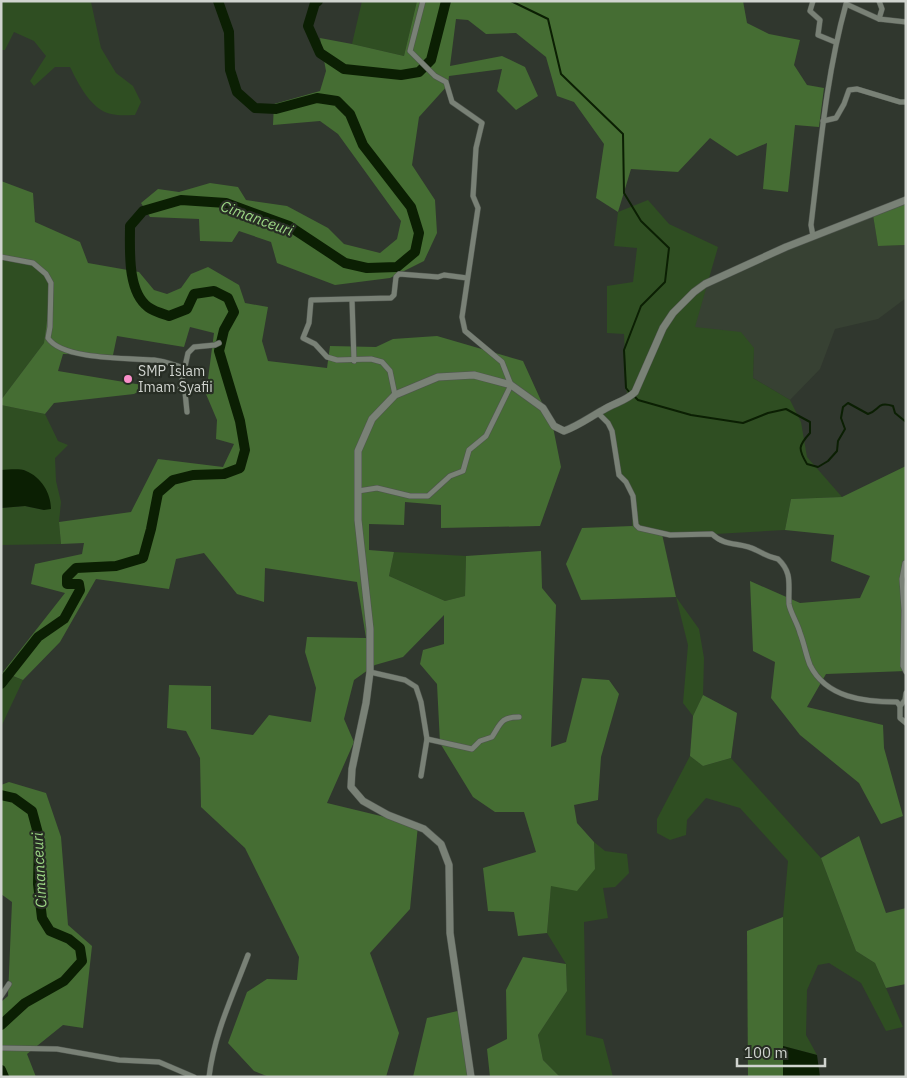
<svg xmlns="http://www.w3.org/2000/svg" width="907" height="1078" font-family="'IBM Plex Sans',sans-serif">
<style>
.built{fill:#374133}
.green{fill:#2f4e22}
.forest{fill:#456d33}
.water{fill:#0b1f03}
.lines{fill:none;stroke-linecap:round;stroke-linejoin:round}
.stream{stroke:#0b1f03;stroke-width:2}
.river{stroke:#0b1f03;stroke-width:10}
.street-casing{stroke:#4f554e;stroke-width:6}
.secondary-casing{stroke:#4f554e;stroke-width:8}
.street{stroke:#798176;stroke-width:5}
.secondary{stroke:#798176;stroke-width:7}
.poi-dot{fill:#f98fc9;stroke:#272d24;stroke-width:2}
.labels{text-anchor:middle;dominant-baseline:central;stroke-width:4.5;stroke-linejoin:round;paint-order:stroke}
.poi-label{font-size:14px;fill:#d0d4cf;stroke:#272d24;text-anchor:start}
.water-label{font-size:15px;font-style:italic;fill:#9dd885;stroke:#272d24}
</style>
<rect width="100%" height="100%" fill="#30372e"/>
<path class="built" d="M873 215 878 246 906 245V298L878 319 835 329 820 369 790 400 753 378 754 348 694 328 708 280Z"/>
<g class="green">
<path d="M1 1 91 2 101 48 116 73 133 86 141 102 135 115C128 115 119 116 111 114 91 110 78 83 70 67H55L34 86 30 81 46 56 34 41 14 32 5 50H1Z"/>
<path d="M362 1H417L404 56 352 44Z"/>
<path d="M648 200 669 224 718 247 695 327 741 332 754 348 753 378 790 400 801 422 807 457 842 497 791 499 785 530 715 534H662L632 526 633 495 616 471 610 428 597 414 627 397 624 334 607 333V286L633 282 637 248 614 246 618 212Z"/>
<path d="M1 256 35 262 52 282 44 343 1 400Z"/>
<path d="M1 405 45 414 58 441 68 445 55 458 56 481 61 502 59 522 61 544 1 545V508L25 506 44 510 25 470H1Z"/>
<path d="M394 552 466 556 465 596 445 601 389 576Z"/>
<path d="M676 597 699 629 704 658 703 695 693 716 683 703 688 645Z"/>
<path d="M1 672 23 680 1 727Z"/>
<path d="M690 756 703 766 731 758 821 858 856 951 875 963 903 1027 886 1031 861 983 829 963 818 965 807 990 806 1035 817 1055 783 1046V917L788 861 740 808 706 798 687 820 686 835 670 840 657 833V819Z"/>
<path d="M594 842 605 851 627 854 629 873 615 887 603 888 608 918 584 922 586 1035 603 1039 613 1077H560L543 1060 538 1035 567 991 566 964 547 933 551 886 595 869Z"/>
</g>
<g class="forest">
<path d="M417 1H743L747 23 769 34 800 40 794 65 807 85 824 88 819 127 795 125 788 192 763 189 767 143 737 156 710 138 678 172 631 169 618 212 596 198 604 144 574 102 557 96 546 57 516 33 486 34 468 20 456 19 450 66 502 56 525 67 538 96 516 110 497 91 502 69 449 76 448 85 419 117 412 165 435 200 437 233 424 261 390 278 335 285 277 263 271 242 239 231 232 242 200 241 199 219 150 217 141 203 158 189 179 192 210 183 238 187 246 200 287 206 328 228 344 244 380 253 397 239 401 221 338 134 320 121 273 125 274 104 320 91 326 71 320 38 352 44 404 56Z"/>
<path d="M1 181 33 193 35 222 80 242 88 263 139 272 154 290 167 294 181 288 191 274 208 267 239 285 245 303 268 307 262 341 268 361 327 368 330 346 376 347 393 339 437 336 523 361 553 427 561 467 540 526 441 528V505L405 502 404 525 369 524V550L394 552 389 576 445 601 465 596 466 556 541 551 542 588 556 605 551 747 566 742 582 678 609 680 619 694 601 757 598 800 574 805 577 823 594 842 595 869 577 891 551 886 547 933 518 936 514 912 488 911 483 868 536 852 524 812H495L473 797 440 743 437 684 420 664 423 650 444 644V615L403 657 375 665 354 680 344 719 354 742 327 803 418 825 410 909 370 953 399 1033 386 1077H269L254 1071 228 1043 247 992 267 979 297 980 299 957 245 848 201 807 200 758 186 731 167 728 169 685 211 686V729L253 735 269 715 311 722 316 688 305 652 307 637 366 638 357 582 265 568 264 602 237 594 204 553 176 559 169 589 96 579 60 642 23 680 3 672 65 593 31 584 35 564 82 554 84 543 61 544 59 522 131 512 158 459 223 467 234 444 216 439 217 420 206 394 214 333 190 327 184 347 117 336 113 355 63 354 58 371 148 386 134 394 54 403 45 414 1 405V400L44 343 52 282 35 262 1 256Z"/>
<path d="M906 201V245L878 246 873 215Z"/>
<path d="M906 466V671L826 674 807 707 883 725 884 748 903 816 881 824 859 783 800 735 771 698 775 662 753 651 750 581 800 603 860 598 870 576 831 561 834 535 785 530 791 499 842 497Z"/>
<path d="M632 526 662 534 676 597 581 600 566 564 582 528Z"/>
<path d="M703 695 737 713 731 758 703 766 690 756 693 716Z"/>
<path d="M9 782 46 793 61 837 68 925 92 946 83 1028 63 1025 27 1054 36 1077H1V1002L8 996 12 902 1 894V785Z"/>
<path d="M859 836 886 913 906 908V984L886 988 875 963 856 951 821 858Z"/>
<path d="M783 917V1077H748L747 931Z"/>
<path d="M523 957 566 964 567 991 538 1035 543 1060 560 1077H490L487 1049 507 1039 506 990Z"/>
<path d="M462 1010 469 1077H413L427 1018Z"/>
</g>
<g class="water">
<path d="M1 470C8 470 19 468 26 471 41 477 51 493 51 509L44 510 25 506 1 508Z"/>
<path d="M783 1046 817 1055 820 1077H783Z"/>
</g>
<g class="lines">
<g class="stream">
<path d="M511 1 548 19 561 74 623 134 624 193 641 221 669 248 665 282 641 306 624 350 626 388 630 393"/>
<path d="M634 396 638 400 691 415 743 423 768 413 786 409 810 422V433C798 446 798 449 807 464L818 467 828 461 837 451 838 441 845 429 841 418 843 407 848 403 868 414C880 410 877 401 893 406L895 413 906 422"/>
</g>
<g class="river">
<path d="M318 1 315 3 308 26 320 53 344 69 401 75 419 72 431 60 446 1"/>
<path d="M1 684 38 637 64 619 80 590 79 584H67V577L76 568 116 566 143 558 151 529 158 493 173 480 193 475 224 474 240 468 245 450 240 421 219 351 224 330 234 312 228 298 214 291 194 294 187 309 169 316C163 314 153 311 148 307 127 291 130 250 130 226L143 211 181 200 226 203 289 226 345 263 367 268 397 267 415 252 419 233 411 207 363 145 350 114 337 101 317 98 276 109 255 108 237 92 230 70 229 32 218 1"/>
<path d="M1 795 14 798 32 811 39 837 38 884 42 918 50 931 69 939 80 948 82 961 64 981 25 1003 1 1025"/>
<path d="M1 1070 4 1077"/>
</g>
<defs>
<g id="street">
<path d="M813 1 810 11 820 20 818 35 835 42"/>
<path d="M879 19 882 9 879 1"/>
<path d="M823 121 836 118 844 104 849 90 857 89 900 102H906"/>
<path d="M813 236 811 225C820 151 826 76 846 4L879 19 906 22"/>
<path d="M1 257 33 263 46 274 51 283 50 327 48 338C62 360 129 358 154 360 164 361 174 365 184 368"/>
<path d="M352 300 354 361"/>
<path d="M395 395 390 371 382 362 371 359 337 360 327 357 315 344 303 338 309 323 311 300 391 298 394 295 396 277 399 274 438 277 444 275 467 278"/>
<path d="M187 412 185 392 180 389 188 353 194 347 215 345 219 343"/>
<path d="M598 413 608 423 612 431 619 475 626 482 633 496 636 525 639 528 670 535 712 534C725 547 741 542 756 550 767 555 765 556 778 559 793 573 788 585 789 604 790 612 798 624 800 633 804 643 806 655 810 665 826 698 865 702 897 702L900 706V718L906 723"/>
<path d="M358 491 377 488 410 496H428L450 476 463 471 469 450 486 436 511 385 502 362 465 331 462 317 478 208 473 196 476 148 482 123 452 102 446 82 435 76 410 51 423 1"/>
<path d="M905 563 902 579 904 610 903 666 906 672"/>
<path d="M370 672 405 680 416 687 421 702 427 739 421 776"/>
<path d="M900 706 905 700 906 693"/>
<path d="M427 739 472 749 480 741 492 737C501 723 501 717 519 717"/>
<path d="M1 996 9 984"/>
<path d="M1 1048 57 1049 119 1060 159 1062 194 1077"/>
<path d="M209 1077C214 1034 233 995 248 955"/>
</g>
<path id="secondary" d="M471 1077 450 933 449 865 441 844 424 829 388 815 363 801 351 787 352 769 366 703 370 672V629L358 520V451L372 419 395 395 438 377 474 375 511 385 543 408 554 426 564 431C578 426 590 417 603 410 614 403 626 401 635 392L663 328 673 313 694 292 705 284 786 247 906 200"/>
</defs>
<use href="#street" class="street-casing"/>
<use href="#secondary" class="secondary-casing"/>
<use href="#street" class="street"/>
<use href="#secondary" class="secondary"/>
</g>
<circle class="poi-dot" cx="128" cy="379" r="5"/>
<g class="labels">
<g class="poi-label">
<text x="138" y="371">SMP Islam<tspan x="138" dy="16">Imam Syafii</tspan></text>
</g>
<g class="water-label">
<text transform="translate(257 218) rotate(20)">Cimanceuri</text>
<text transform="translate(39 870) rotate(-93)">Cimanceuri</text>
</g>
</g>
<rect width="907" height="1078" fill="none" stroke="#d0d4cf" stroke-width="5"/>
<path d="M737 1058v8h88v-8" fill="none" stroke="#d0d4cf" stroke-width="2.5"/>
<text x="744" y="1058" font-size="15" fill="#d0d4cf" stroke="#272d24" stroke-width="4" paint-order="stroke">100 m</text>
</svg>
